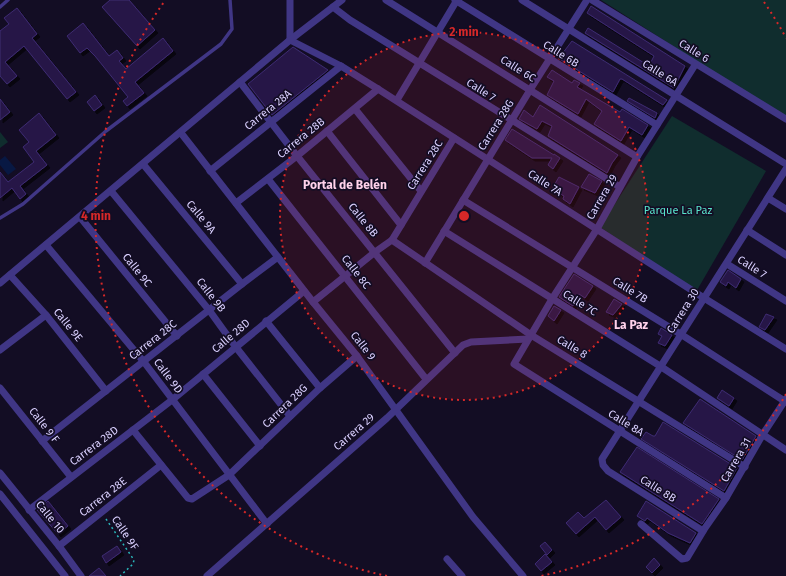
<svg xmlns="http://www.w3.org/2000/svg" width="786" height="576" font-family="'Fira Sans',sans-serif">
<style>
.green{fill:#102d2e}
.water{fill:#081843}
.building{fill:#261946;stroke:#3e2a73;filter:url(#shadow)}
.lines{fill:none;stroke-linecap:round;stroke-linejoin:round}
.path{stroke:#2ab6ba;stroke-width:1.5;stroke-dasharray:2 3;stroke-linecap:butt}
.service{stroke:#403685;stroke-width:3.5}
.minor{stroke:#403685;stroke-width:7}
.ring{fill:none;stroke:#d62828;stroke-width:2;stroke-dasharray:2 4}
.labels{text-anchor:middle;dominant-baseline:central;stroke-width:3.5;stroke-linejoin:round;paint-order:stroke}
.street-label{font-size:11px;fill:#dad0ff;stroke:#130d24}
.park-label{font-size:11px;fill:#58e4cc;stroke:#130d24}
.neighbourhood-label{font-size:12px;font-weight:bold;fill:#ffd2eb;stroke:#130d24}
.centre{fill:#d62828;stroke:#130d24;stroke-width:2}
.ring-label{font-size:12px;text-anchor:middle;font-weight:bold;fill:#d62828;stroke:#130d24;stroke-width:3.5;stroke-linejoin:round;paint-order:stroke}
</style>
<defs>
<filter id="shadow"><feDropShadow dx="3" dy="3" stdDeviation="0" flood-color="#0009"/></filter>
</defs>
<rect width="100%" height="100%" fill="#130d24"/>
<g class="green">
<path d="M601 0H786V118Z"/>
<path d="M672 116 766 171 696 292 600 227Z"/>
<path d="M0 132 8 142 0 148Z"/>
</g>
<path class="water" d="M5 156 16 169 8 175 0 165V160Z"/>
<g class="building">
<path d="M110 0H129L155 30 137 46 102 7Z"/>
<path d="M591 6 685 66 674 88 585 33 588 28 649 66 654 56 587 13Z"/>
<path d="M17 8 37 34 32 38 76 92 67 99 24 46 5 62 17 76 7 84 0 76V31L9 24 4 18Z"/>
<path d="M83 23 109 56 117 50 123 58 119 61 126 69 163 38 173 51 135 82 144 93 127 106 123 101 128 97 95 56 87 48 80 53 67 36Z"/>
<path d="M572 41 667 100 663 105 622 79H620L613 92 558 58 561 53 562 54Z"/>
<path d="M293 47 328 70 272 115 248 84Z"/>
<path d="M552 70 572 83 574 80 580 83 577 87 620 112 622 109 648 125 642 135 629 127 621 141 594 124 602 111 586 99 578 114 547 95 554 81 547 77Z"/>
<path d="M95 95 102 105 94 111 87 102Z"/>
<path d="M629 98 657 113 655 118 627 101Z"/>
<path d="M0 99 10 112 0 120Z"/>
<path d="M540 105 618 155 612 163 607 173 548 136 552 126 542 121 537 129 519 119 524 110 533 117Z"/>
<path d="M39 113 56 135 36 151 47 165 20 186 26 194 20 199 12 188 0 198V172L8 182 34 162 23 147 29 142 19 130Z"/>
<path d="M512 129 554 155V154L560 158 553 169 548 165 552 158H532L505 140Z"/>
<path d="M589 174 602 181 595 193 581 187Z"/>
<path d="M559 177 579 187 570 204 563 199 564 196 552 189Z"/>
<path d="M728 270 741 279 736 288 728 282 726 286 720 282Z"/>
<path d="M574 274 593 286 585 298 579 294 573 306 559 297Z"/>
<path d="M614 299 622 304 613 315 606 312Z"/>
<path d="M554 306 561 310 554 321 548 316Z"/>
<path d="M766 314 774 317 765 330 759 327Z"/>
<path d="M661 328 672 335 665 346 658 343 662 336 658 334Z"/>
<path d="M722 390 734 398 729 406 717 398Z"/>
<path d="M700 399 756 436 742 460 683 423Z"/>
<path d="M663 422 737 468 724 491 641 439 646 432 653 436H655Z"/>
<path d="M637 447 719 499 702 524 620 472Z"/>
<path d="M606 500 621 517 606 530 595 517 576 534 566 523 578 512 584 518Z"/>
<path d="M48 501 68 526 58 534 37 510Z"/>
<path d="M646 501 696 533 690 543 668 533 647 518 645 521 637 516Z"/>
<path d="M545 542 552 550 547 555 540 546Z"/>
<path d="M117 546 121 552 106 563 102 556Z"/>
<path d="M545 554 552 562 541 571 535 564Z"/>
<path d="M654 558 660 565 652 573 646 567Z"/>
<path d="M99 568 106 576H89Z"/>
</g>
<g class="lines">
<path class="path" d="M106 519 134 560 133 564 120 576"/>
<g class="service">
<path d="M0 7 8 0"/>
<path d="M0 218 23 204 106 131 221 44 232 29 230 0"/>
</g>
<g class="minor">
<path d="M290 0V40"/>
<path d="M386 0 637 157"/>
<path d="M455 0 657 125"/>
<path d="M522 0 786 164"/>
<path d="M592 0 786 119"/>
<path d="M333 7 350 20 620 187"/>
<path d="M290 40 341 66 378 89 704 298 786 349"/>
<path d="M695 65 637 157 597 229 552 299 514 364 726 498"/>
<path d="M240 82 297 156 455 353"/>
<path d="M397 100 457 0"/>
<path d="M355 109 421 191"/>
<path d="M327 131 401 225"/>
<path d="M181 133 313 302 357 356 473 517 523 576"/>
<path d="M143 164 242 284"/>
<path d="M210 171 341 66"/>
<path d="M268 179 426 379"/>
<path d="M111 191 209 310 235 346 290 416"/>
<path d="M768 198 786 209"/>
<path d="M463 200 682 335 786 402"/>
<path d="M236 203 297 156 378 89"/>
<path d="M80 217 177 336"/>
<path d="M747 230 786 255"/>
<path d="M444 231 660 366 786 450"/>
<path d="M392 240 531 335 745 467"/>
<path d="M46 245 144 362 267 524"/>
<path d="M425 263 530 90 587 0"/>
<path d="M727 264 786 301"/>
<path d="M10 275 46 315 106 391"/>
<path d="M0 283 290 40 342 0"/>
<path d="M313 302 375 252 392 240 454 138"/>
<path d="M266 321 320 388"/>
<path d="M0 350 46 315"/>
<path d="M203 374 260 446"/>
<path d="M0 388 71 477"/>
<path d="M133 430 188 498 192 499 229 475 320 388 357 356"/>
<path d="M42 441 242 284 278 257"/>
<path d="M0 473 59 546 81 576"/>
<path d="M0 494 65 576"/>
<path d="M29 510 172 400 304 291"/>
<path d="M641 524 682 559 687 558 705 528 726 498 763 434 786 399"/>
<path d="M703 531 608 471 603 465 602 459 786 169"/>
<path d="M59 546 161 465"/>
<path d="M447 559 462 576"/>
<path d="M207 576 387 418 463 345 471 342 528 339"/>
</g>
</g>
<circle cx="464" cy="216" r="184" fill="#d62828" fill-opacity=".12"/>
<g class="ring">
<circle cx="464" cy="216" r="184"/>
<path d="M786 394A368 368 0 0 1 541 576M387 576A368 368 0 0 1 164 2M764 2A368 368 0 0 1 786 38"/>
</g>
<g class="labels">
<g class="street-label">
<text transform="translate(694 51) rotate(32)">Calle 6</text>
<text transform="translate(561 54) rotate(32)">Calle 6B</text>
<text transform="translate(518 69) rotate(32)">Calle 6C</text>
<text transform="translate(660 73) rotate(32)">Calle 6A</text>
<text transform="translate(481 90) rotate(32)">Calle 7</text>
<text transform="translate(268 110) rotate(-39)">Carrera 28A</text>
<text transform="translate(496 125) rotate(-58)">Carrera 28G</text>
<text transform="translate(301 138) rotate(-39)">Carrera 28B</text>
<text transform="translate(425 165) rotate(-58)">Carrera 28C</text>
<text transform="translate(545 183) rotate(33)">Calle 7A</text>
<text transform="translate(602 197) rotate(-60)">Carrera 29</text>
<text transform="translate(201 217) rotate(50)">Calle 9A</text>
<text transform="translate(363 220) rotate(51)">Calle 8B</text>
<text transform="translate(752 267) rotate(32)">Calle 7</text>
<text transform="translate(137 270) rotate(51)">Calle 9C</text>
<text transform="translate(356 272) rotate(52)">Calle 8C</text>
<text transform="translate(630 290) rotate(32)">Calle 7B</text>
<text transform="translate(211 295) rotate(52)">Calle 9B</text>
<text transform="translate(580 303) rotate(32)">Calle 7C</text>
<text transform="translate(683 311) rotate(-58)">Carrera 30</text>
<text transform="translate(68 325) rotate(51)">Calle 9E</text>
<text transform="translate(231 336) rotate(-40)">Calle 28D</text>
<text transform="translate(153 340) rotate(-38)">Carrera 28C</text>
<text transform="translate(363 346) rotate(52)">Calle 9</text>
<text transform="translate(572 347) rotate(31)">Calle 8</text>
<text transform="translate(168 376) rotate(53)">Calle 9D</text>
<text transform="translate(285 406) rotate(-44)">Carrera 28G</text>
<text transform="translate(626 423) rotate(32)">Calle 8A</text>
<text transform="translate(44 425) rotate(52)">Calle 9 F</text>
<text transform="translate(354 432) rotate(-41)">Carrera 29</text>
<text transform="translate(94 446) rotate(-37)">Carrera 28D</text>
<text transform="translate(736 460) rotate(-60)">Carrera 31</text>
<text transform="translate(658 489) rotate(32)">Calle 8B</text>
<text transform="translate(103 497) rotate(-38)">Carrera 28E</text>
<text transform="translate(50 517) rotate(51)">Calle 10</text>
<text transform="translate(125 533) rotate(56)">Calle 9F</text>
</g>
<g class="park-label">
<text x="678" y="210">Parque La Paz</text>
</g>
<g class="neighbourhood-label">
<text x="345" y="185">Portal de Belén</text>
<text x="631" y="325">La Paz</text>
</g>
</g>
<circle cx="464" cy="216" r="6" class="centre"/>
<g class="ring-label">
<text x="464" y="36">2 min</text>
<text x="96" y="220">4 min</text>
</g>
</svg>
